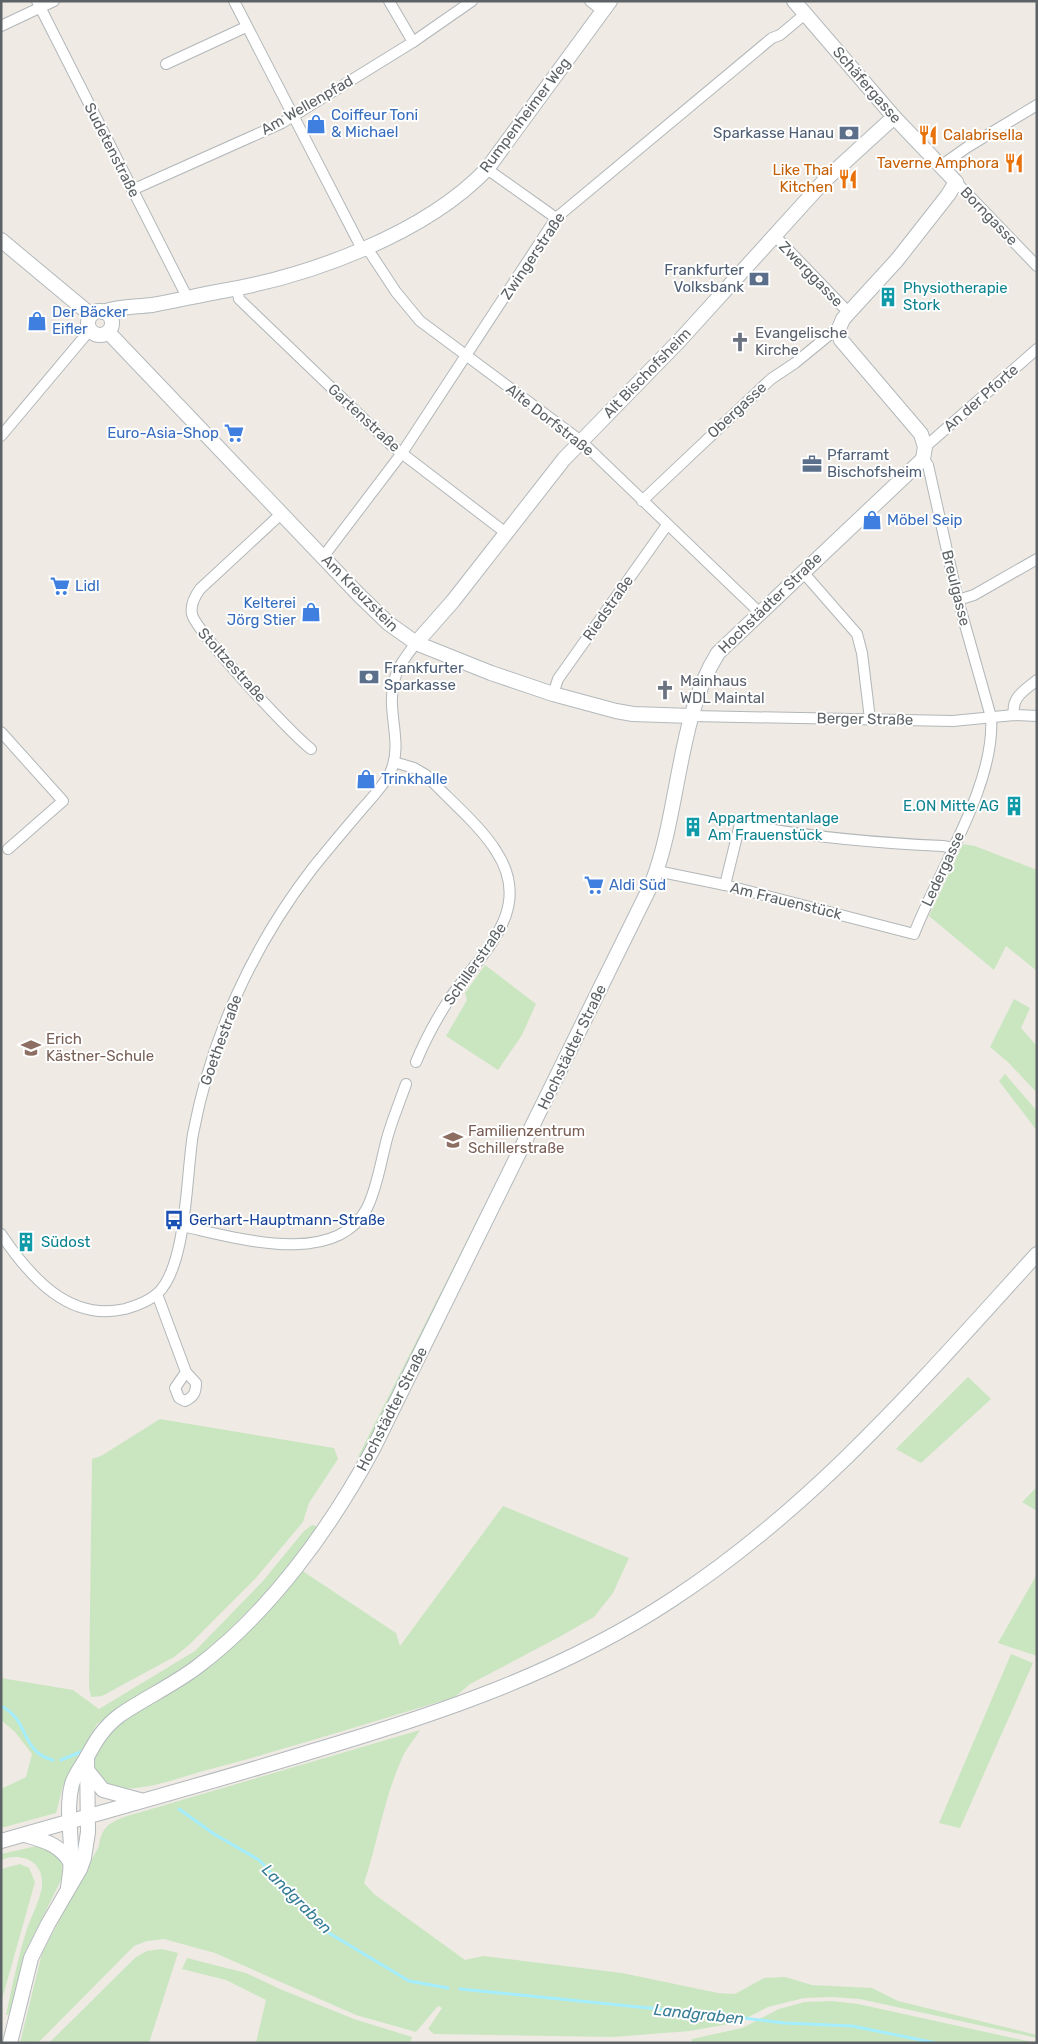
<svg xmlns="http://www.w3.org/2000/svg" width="1038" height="2044" font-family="Rubik,sans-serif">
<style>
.green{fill:#cae6c1}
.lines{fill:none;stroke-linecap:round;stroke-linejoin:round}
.stream{stroke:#a4eeff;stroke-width:3}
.street-casing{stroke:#b2b7b9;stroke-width:12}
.secondary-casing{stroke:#b3b9bc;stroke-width:16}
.street{stroke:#fff;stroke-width:10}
.secondary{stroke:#fff;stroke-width:14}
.labels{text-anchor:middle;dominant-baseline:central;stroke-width:4;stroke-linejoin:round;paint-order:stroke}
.street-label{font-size:15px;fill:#5c6265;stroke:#fff}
.shop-label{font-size:15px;fill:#366cbe;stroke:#fff;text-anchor:start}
.service-label{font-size:15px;fill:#4e5e75;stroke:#fff;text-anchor:end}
.food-label{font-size:15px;fill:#c56008;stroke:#fff;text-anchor:end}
.culture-label{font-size:15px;fill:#0d838f;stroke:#fff;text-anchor:start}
.worship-label{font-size:15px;fill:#5b616d;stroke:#fff;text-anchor:start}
.education-label{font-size:15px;fill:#785e54;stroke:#fff;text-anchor:start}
.transit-label{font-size:15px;fill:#164399;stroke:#fff;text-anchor:start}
.water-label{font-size:16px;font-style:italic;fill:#387e97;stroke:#fff}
</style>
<rect width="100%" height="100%" fill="#efeae4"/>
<g class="green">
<path d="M963 844 975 846 1037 870V971L1006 946 994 970 929 916Z"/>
<path d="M485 965 536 1004 522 1035 498 1070 446 1036 467 1000 465 993Z"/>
<path d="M1014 999 1030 1008 1021 1028 1037 1046V1093L1009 1063 990 1047Z"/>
<path d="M1005 1074 1037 1111V1131L999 1081Z"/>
<path d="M533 1109 364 1456 358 1457Z"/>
<path d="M968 1377 991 1399 921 1463 896 1449Z"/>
<path d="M160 1419 334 1448 338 1459 309 1503 303 1522 255 1579 189 1645 174 1657 102 1696 91 1697 89 1687 92 1459 101 1456Z"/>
<path d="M1037 1487V1511L1022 1502Z"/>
<path d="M503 1506 629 1558 613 1593 594 1617 561 1636 470 1684 455 1697C371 1722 288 1749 203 1771 179 1778 139 1793 114 1787 102 1784 98 1774 91 1764L94 1751 122 1719 174 1687 301 1570 396 1633 400 1646Z"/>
<path d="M312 1525 320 1527 271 1588 217 1642 200 1656 97 1724 63 1786 56 1813 1 1828V1789L26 1777 32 1754 15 1732 1 1720V1678L73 1690 99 1709 195 1651 262 1582 304 1531Z"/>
<path d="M1037 1574V1656L998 1643Z"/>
<path d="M1011 1654 1033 1663 960 1828 939 1823Z"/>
<path d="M420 1730C415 1739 407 1747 403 1756 384 1797 378 1842 364 1883L374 1894 465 1960 483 1956 622 1973 718 1993 735 1994 764 1978 785 1977 812 1985 872 1988 898 2001 1037 2035V2038L860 1999 832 1997 804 1998 768 2007 739 2022 690 2031 613 2037 434 2034 428 2029 442 2008 438 2006 416 2032 356 2015 215 1953 164 1939 147 1941 134 1946 38 2043H20L42 1953 99 1846C101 1829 108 1823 124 1817Z"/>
<path d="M37 1846 57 1855 62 1865V1878L25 1953 9 2014 6 2015C12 1987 18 1957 27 1929 31 1917 43 1894 42 1882 42 1860 20 1852 1 1860V1854Z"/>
<path d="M20 1864 29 1868 35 1882 1 2003V1869Z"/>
<path d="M162 1949 178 1953 149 2043H49L136 1957 147 1951Z"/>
<path d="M187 1958 246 1973 280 1989 354 2019 412 2037 410 2043H256L266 2000 226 1980 182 1969Z"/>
<path d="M832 2001 858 2004 1036 2043H691L692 2039 742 2028 779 2009 805 2002Z"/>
</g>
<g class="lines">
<g class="stream">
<path d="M1 1706C30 1720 20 1752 53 1760"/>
<path d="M61 1760 81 1752"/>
<path d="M179 1809 214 1834 259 1860 329 1933 409 1981 448 1988"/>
<path d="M460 1989 718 2015 784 2023 852 2026 936 2043"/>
</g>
<defs>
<g id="street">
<path d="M37 1 187 297"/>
<path d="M234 1 362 249"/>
<path d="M389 1 413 42"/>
<path d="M590 1 603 11"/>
<path d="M1 26 54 1"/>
<path d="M166 64 246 27"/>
<path d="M942 165 966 148 1037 105"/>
<path d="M487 169 556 218"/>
<path d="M956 182 1037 266"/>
<path d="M132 190 282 123 413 42 472 1"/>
<path d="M774 235 849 313"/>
<path d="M367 248 396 292 420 321 581 441 759 612"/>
<path d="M237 288 239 299 391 445 506 533"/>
<path d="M1 436 90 330"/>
<path d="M925 447 1037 349"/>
<path d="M642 501 771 379 795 363 839 327"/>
<path d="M282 513 200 589C195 596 190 605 192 614 195 631 293 736 311 749"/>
<path d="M323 557 402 453 556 218 772 38 780 35 805 14"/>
<path d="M802 571 857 634 862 653 870 719"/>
<path d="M958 600 974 595 1037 559"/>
<path d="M553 694 558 679 667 525"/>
<path d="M1014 715C1011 697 1024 691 1037 680"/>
<path d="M692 716 953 721 1014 715 1037 716"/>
<path d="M1 732 63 801 8 849"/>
<path d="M394 762 414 768 426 775C447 798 480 825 496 851 535 910 482 952 450 998 437 1018 425 1040 416 1062"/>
<path d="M657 871 725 885 914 934C938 871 996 784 991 717L958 600 928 465 923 459"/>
<path d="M725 885 740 824C808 837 874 843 943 846L953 848"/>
<path d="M182 1226C234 1237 335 1269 367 1208 378 1186 381 1159 388 1135 393 1118 400 1101 406 1084"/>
<path d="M1 1234C30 1277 69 1322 125 1309 136 1306 149 1301 158 1293 187 1265 186 1176 193 1134 211 1038 252 947 312 869 328 849 345 829 362 809 372 798 383 786 390 773 404 743 386 713 394 682 397 667 407 655 416 643"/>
<path d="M157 1294 186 1372 196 1383C196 1392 194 1397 185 1401L179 1398 175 1388 186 1372"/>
</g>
<g id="secondary">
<path d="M1 240 91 315"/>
<circle cx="100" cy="323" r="12"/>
<path d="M103 312C120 306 135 307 152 305 175 301 199 295 222 291 310 276 425 234 487 169L610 1"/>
<path d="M108 332 359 595 388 623 416 643 491 673 553 694 616 711 633 714 692 716"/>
<path d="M416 643 453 601 564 459 680 340 825 180 894 117"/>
<path d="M87 1770 103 1790 140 1800"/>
<path d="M25 1835C45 1841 59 1844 71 1863"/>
<path d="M1 1841C105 1811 210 1783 313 1751 438 1714 563 1672 673 1599 815 1506 924 1378 1037 1254"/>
<path d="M68 1888C70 1876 71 1865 71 1853 71 1829 66 1807 72 1784 75 1774 82 1766 87 1757 96 1740 104 1727 120 1715 145 1698 173 1685 197 1667 270 1612 330 1529 373 1449L652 883C680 811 677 718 718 653L923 459 925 447 921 434 841 340 838 331 843 319 897 260 948 195 956 182 894 117 794 1"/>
<path d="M10 2043 31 1958 48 1924 80 1869 84 1858 88 1832 87 1757"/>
</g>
</defs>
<use href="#street" class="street-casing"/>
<use href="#secondary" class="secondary-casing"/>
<use href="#street" class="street"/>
<use href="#secondary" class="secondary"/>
</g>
<defs>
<symbol id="shop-bare" viewBox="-9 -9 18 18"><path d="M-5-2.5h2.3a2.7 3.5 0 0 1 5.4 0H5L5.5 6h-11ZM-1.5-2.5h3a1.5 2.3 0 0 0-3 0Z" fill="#3f7fe0" stroke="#fff" stroke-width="2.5" paint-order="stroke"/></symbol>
<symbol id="bank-bare" viewBox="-9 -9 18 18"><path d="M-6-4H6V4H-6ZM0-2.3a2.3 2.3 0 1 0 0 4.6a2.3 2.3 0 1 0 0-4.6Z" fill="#5c6f8a" stroke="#fff" stroke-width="2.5" paint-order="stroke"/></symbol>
<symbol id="restaurant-bare" viewBox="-9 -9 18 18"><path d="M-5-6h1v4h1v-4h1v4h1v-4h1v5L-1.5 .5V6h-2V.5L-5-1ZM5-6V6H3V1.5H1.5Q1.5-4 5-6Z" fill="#e8710a" stroke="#fff" stroke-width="2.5" paint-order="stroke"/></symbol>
<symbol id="building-bare" viewBox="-9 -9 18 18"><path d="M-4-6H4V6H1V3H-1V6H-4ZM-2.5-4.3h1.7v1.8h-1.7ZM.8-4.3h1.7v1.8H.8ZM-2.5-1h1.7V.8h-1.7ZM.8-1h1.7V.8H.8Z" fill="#0f9aa8" stroke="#fff" stroke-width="2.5" paint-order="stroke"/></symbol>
<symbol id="church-bare" viewBox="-9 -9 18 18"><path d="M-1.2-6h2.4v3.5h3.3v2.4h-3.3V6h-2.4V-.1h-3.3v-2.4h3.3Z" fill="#6b7280" stroke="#fff" stroke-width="2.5" paint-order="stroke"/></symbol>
<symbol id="supermarket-bare" viewBox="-9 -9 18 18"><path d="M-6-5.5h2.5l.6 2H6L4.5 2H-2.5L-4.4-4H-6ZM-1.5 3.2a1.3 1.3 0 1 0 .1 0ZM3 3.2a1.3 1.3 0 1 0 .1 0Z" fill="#3f7fe0" stroke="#fff" stroke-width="2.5" paint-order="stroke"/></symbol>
<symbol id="office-bare" viewBox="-9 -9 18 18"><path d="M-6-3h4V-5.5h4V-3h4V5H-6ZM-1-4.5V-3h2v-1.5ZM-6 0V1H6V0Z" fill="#5c6f8a" stroke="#fff" stroke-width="2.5" paint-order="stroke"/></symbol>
<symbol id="school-bare" viewBox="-9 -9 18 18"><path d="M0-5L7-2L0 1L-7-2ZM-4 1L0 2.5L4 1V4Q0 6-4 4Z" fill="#8d6e63" stroke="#fff" stroke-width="2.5" paint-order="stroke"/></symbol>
<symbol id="bus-bare" viewBox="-9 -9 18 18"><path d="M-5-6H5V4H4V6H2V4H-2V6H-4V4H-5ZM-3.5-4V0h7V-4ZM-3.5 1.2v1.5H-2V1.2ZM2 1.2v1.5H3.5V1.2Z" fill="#1a4fb4" stroke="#fff" stroke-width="2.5" paint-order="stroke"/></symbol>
</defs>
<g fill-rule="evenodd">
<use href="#shop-bare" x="302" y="110" width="28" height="28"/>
<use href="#bank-bare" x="835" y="119" width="28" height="28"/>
<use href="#restaurant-bare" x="914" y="121" width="28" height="28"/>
<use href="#restaurant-bare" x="1000" y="149" width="28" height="28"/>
<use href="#restaurant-bare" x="834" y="165" width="28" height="28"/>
<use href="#bank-bare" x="745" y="265" width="28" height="28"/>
<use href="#building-bare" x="874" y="283" width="28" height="28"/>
<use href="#shop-bare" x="23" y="307" width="28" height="28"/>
<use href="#church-bare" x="726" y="328" width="28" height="28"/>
<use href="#supermarket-bare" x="220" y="419" width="28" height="28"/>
<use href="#office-bare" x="798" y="450" width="28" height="28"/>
<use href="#shop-bare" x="858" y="506" width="28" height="28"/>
<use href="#supermarket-bare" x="46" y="572" width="28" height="28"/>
<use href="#shop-bare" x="297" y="598" width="28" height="28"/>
<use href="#bank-bare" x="355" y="663" width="28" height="28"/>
<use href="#church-bare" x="651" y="676" width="28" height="28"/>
<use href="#shop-bare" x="352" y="765" width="28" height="28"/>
<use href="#building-bare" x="1000" y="792" width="28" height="28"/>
<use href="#building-bare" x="679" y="813" width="28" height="28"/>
<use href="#supermarket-bare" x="580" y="871" width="28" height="28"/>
<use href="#school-bare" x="17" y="1034" width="28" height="28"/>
<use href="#school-bare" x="439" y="1126" width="28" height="28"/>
<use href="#bus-bare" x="160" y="1206" width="28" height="28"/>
<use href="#building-bare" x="12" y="1228" width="28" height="28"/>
</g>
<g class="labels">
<g class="street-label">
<text transform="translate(867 85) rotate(49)">Schäfergasse</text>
<text transform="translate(307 105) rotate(-30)">Am Wellenpfad</text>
<text transform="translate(525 115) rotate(-53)">Rumpenheimer Weg</text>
<text transform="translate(112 150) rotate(63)">Sudetenstraße</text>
<text transform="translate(989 216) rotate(46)">Borngasse</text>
<text transform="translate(533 256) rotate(-56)">Zwingerstraße</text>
<text transform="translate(811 274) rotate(46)">Zwerggasse</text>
<text transform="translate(647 373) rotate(-46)">Alt Bischofsheim</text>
<text transform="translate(981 398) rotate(-41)">An der Pforte</text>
<text transform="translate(737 410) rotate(-43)">Obergasse</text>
<text transform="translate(364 418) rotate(43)">Gartenstraße</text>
<text transform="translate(550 420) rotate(38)">Alte Dorfstraße</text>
<text transform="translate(956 588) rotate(76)">Breulgasse</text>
<text transform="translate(360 593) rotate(45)">Am Kreuzstein</text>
<text transform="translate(770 603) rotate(-44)">Hochstädter Straße</text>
<text transform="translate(608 608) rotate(-55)">Riedstraße</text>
<text transform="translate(232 665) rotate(48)">Stoltzestraße</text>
<text transform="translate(865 719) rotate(1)">Berger Straße</text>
<text transform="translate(943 869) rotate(-65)">Ledergasse</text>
<text transform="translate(786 901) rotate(14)">Am Frauenstück</text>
<text transform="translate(475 964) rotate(-55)">Schillerstraße</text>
<text transform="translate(221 1040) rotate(-70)">Goethestraße</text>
<text transform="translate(572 1047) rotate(-64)">Hochstädter Straße</text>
<text transform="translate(392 1409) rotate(-63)">Hochstädter Straße</text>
</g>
<g class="shop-label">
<text x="331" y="115">Coiffeur Toni<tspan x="331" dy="17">&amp; Michael</tspan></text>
<text x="52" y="312">Der Bäcker<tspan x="52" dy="17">Eifler</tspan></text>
<text x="219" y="433" text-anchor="end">Euro-Asia-Shop</text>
<text x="887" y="520">Möbel Seip</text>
<text x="75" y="586">Lidl</text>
<text x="296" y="603" text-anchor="end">Kelterei<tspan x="296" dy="17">Jörg Stier</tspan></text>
<text x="381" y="779">Trinkhalle</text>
<text x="609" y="885">Aldi Süd</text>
</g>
<g class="service-label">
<text x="834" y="133">Sparkasse Hanau</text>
<text x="744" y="270">Frankfurter<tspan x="744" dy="17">Volksbank</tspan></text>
<text x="827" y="455" text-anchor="start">Pfarramt<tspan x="827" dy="17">Bischofsheim</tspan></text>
<text x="384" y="668" text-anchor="start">Frankfurter<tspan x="384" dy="17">Sparkasse</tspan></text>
</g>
<g class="food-label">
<text x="943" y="135" text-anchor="start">Calabrisella</text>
<text x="999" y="163">Taverne Amphora</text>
<text x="833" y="170">Like Thai<tspan x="833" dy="17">Kitchen</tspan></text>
</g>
<g class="culture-label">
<text x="903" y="288">Physiotherapie<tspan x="903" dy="17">Stork</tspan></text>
<text x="999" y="806" text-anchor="end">E.ON Mitte AG</text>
<text x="708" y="818">Appartmentanlage<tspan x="708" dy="17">Am Frauenstück</tspan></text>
<text x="41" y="1242">Südost</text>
</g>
<g class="worship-label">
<text x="755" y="333">Evangelische<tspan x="755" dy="17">Kirche</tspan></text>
<text x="680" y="681">Mainhaus<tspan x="680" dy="17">WDL Maintal</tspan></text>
</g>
<g class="education-label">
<text x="46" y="1039">Erich<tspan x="46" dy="17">Kästner-Schule</tspan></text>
<text x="468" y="1131">Familienzentrum<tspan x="468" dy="17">Schillerstraße</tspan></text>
</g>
<g class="transit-label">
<text x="189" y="1220">Gerhart-Hauptmann-Straße</text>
</g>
<g class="water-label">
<text transform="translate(297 1899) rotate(45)">Landgraben</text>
<text transform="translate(699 2014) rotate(6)">Landgraben</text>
</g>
</g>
<rect width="1038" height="2044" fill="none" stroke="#5c6265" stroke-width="5"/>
</svg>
